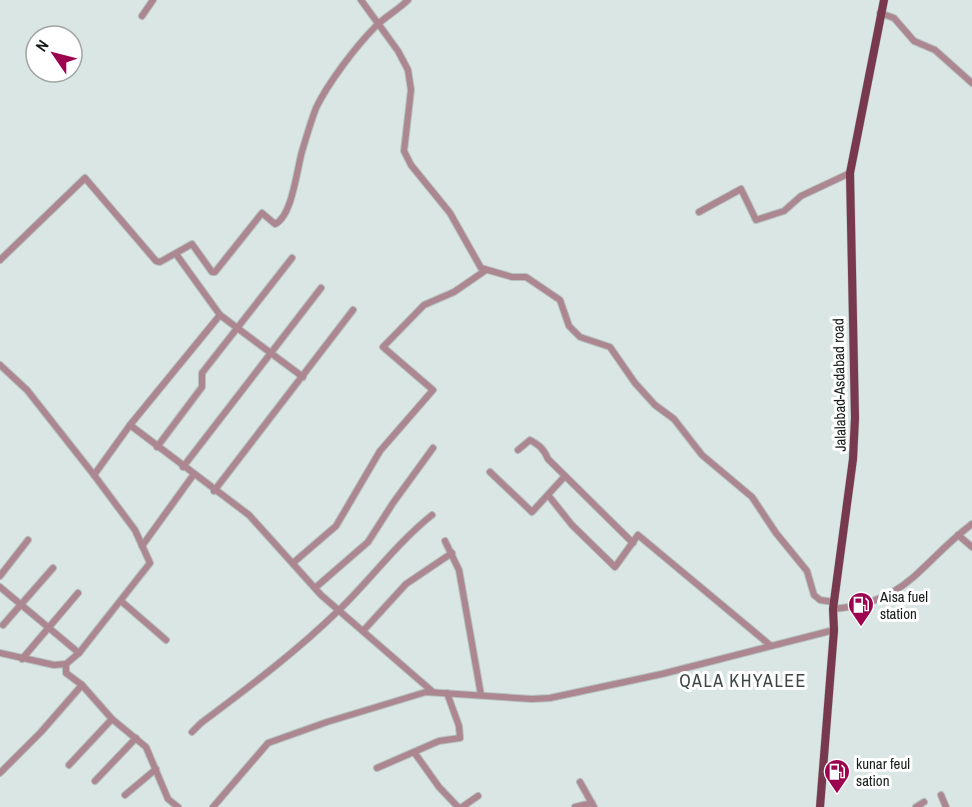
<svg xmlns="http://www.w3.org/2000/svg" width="972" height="807" font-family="'Archivo Narrow',sans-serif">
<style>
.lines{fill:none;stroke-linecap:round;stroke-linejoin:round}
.minor-casing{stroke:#b6c1bf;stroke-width:8}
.major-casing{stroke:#b6c1bf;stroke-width:9}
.minor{stroke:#ac8690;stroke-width:6}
.major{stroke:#78384d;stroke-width:8}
.labels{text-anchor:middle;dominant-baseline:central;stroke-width:6;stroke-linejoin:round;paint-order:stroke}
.street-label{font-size:15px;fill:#171b1a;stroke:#fff}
.poi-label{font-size:15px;fill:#171b1a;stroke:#fff;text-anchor:start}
.quarter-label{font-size:18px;letter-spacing:1.5px;fill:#3d4846;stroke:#fff}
</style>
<rect width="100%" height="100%" fill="#d9e6e3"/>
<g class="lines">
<defs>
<g id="minor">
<path d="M361 0 398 51 408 70 411 90 404 151 411 165 450 213 481 268 512 277H526L560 300 569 326 580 337 610 347 635 383 655 405 674 419 702 455 752 497 776 533 807 571 814 595 820 600 834 602"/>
<path d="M880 13 894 18 914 41 935 50 972 83"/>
<path d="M142 16 153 0"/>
<path d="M699 212 741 189 756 220 784 211 801 196 850 173"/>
<path d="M176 254 220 315 303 377"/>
<path d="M0 260 85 178 156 261 160 262 192 244 212 272H215L262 213 275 224C293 216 297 166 303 148 307 135 311 121 316 108 328 83 356 46 376 26 386 16 398 10 408 0"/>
<path d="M0 365 27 390 94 475 135 530 150 563 79 653 66 664V673L82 685 112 719 146 747 168 799 178 807"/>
<path d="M130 425 220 315"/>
<path d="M157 447 202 387V373L292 258"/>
<path d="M518 450 530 440C539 445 544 449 548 459L633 543"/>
<path d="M183 467 321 288"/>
<path d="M490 472 532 512 565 476"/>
<path d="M94 475 130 425 249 515 321 595 433 692"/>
<path d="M214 491 353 310"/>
<path d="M548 495 572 525 615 567 638 535 770 645"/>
<path d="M958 535 972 547"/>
<path d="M445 541 459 570 481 695"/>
<path d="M142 546 194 474"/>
<path d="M293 563 336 526 380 451 433 390 383 347 424 305 454 292 486 270"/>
<path d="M0 576 28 540"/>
<path d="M0 587 79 653"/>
<path d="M315 588 368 542 393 503 433 448"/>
<path d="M121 601 166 640"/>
<path d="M833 609C909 602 917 566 972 524"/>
<path d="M3 625 53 568"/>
<path d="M363 631 406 584 452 553"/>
<path d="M0 653 54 665 66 664"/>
<path d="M22 659 78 593"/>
<path d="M192 732 201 723C249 687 296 652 339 610 371 579 397 543 432 515"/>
<path d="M414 752 439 787 458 807"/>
<path d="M69 765 112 719"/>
<path d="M377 768 439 741 460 738 459 726 447 693"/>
<path d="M0 773 41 732 82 685"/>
<path d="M95 781 136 738"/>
<path d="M580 782 594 807"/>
<path d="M125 795 156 769"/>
<path d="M941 795 946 807"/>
<path d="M213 807 268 743 327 722 426 692 532 699 550 698 662 674 834 630"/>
<path d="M462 807 478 796"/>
<path d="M575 807 592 803"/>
<path d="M916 807 924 802"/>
</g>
<path id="major" d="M820 807 834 630 833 609 853 459 855 418 850 173 884 0"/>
</defs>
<use href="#minor" class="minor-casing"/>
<use href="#major" class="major-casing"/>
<use href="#minor" class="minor"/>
<use href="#major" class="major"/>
</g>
<defs>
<symbol id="fuel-pin" viewBox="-11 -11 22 30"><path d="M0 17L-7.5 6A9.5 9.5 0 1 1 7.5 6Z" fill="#9c0450" stroke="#fff"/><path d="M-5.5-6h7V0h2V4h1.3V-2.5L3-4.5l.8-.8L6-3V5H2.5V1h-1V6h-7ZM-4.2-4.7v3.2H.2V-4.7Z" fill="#fff"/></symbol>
</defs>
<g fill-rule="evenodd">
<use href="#fuel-pin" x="846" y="590" width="30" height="40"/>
<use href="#fuel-pin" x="822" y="757" width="30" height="40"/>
</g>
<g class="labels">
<g class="street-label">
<text transform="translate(839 385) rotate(-91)">Jalalabad-Asdabad road</text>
</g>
<g class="poi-label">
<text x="880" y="596">Aisa fuel<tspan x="880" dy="17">station</tspan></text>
<text x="856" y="763">kunar feul<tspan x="856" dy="17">sation</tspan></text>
</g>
<g class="quarter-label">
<text x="743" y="680">QALA KHYALEE</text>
</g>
</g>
<g transform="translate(54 54) rotate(305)"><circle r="28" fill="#ffffff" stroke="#a2a4a3" stroke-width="1.5"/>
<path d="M0-4.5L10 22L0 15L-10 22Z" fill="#9c0450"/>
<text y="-9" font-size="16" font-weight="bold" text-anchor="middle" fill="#171b1a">N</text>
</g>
</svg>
